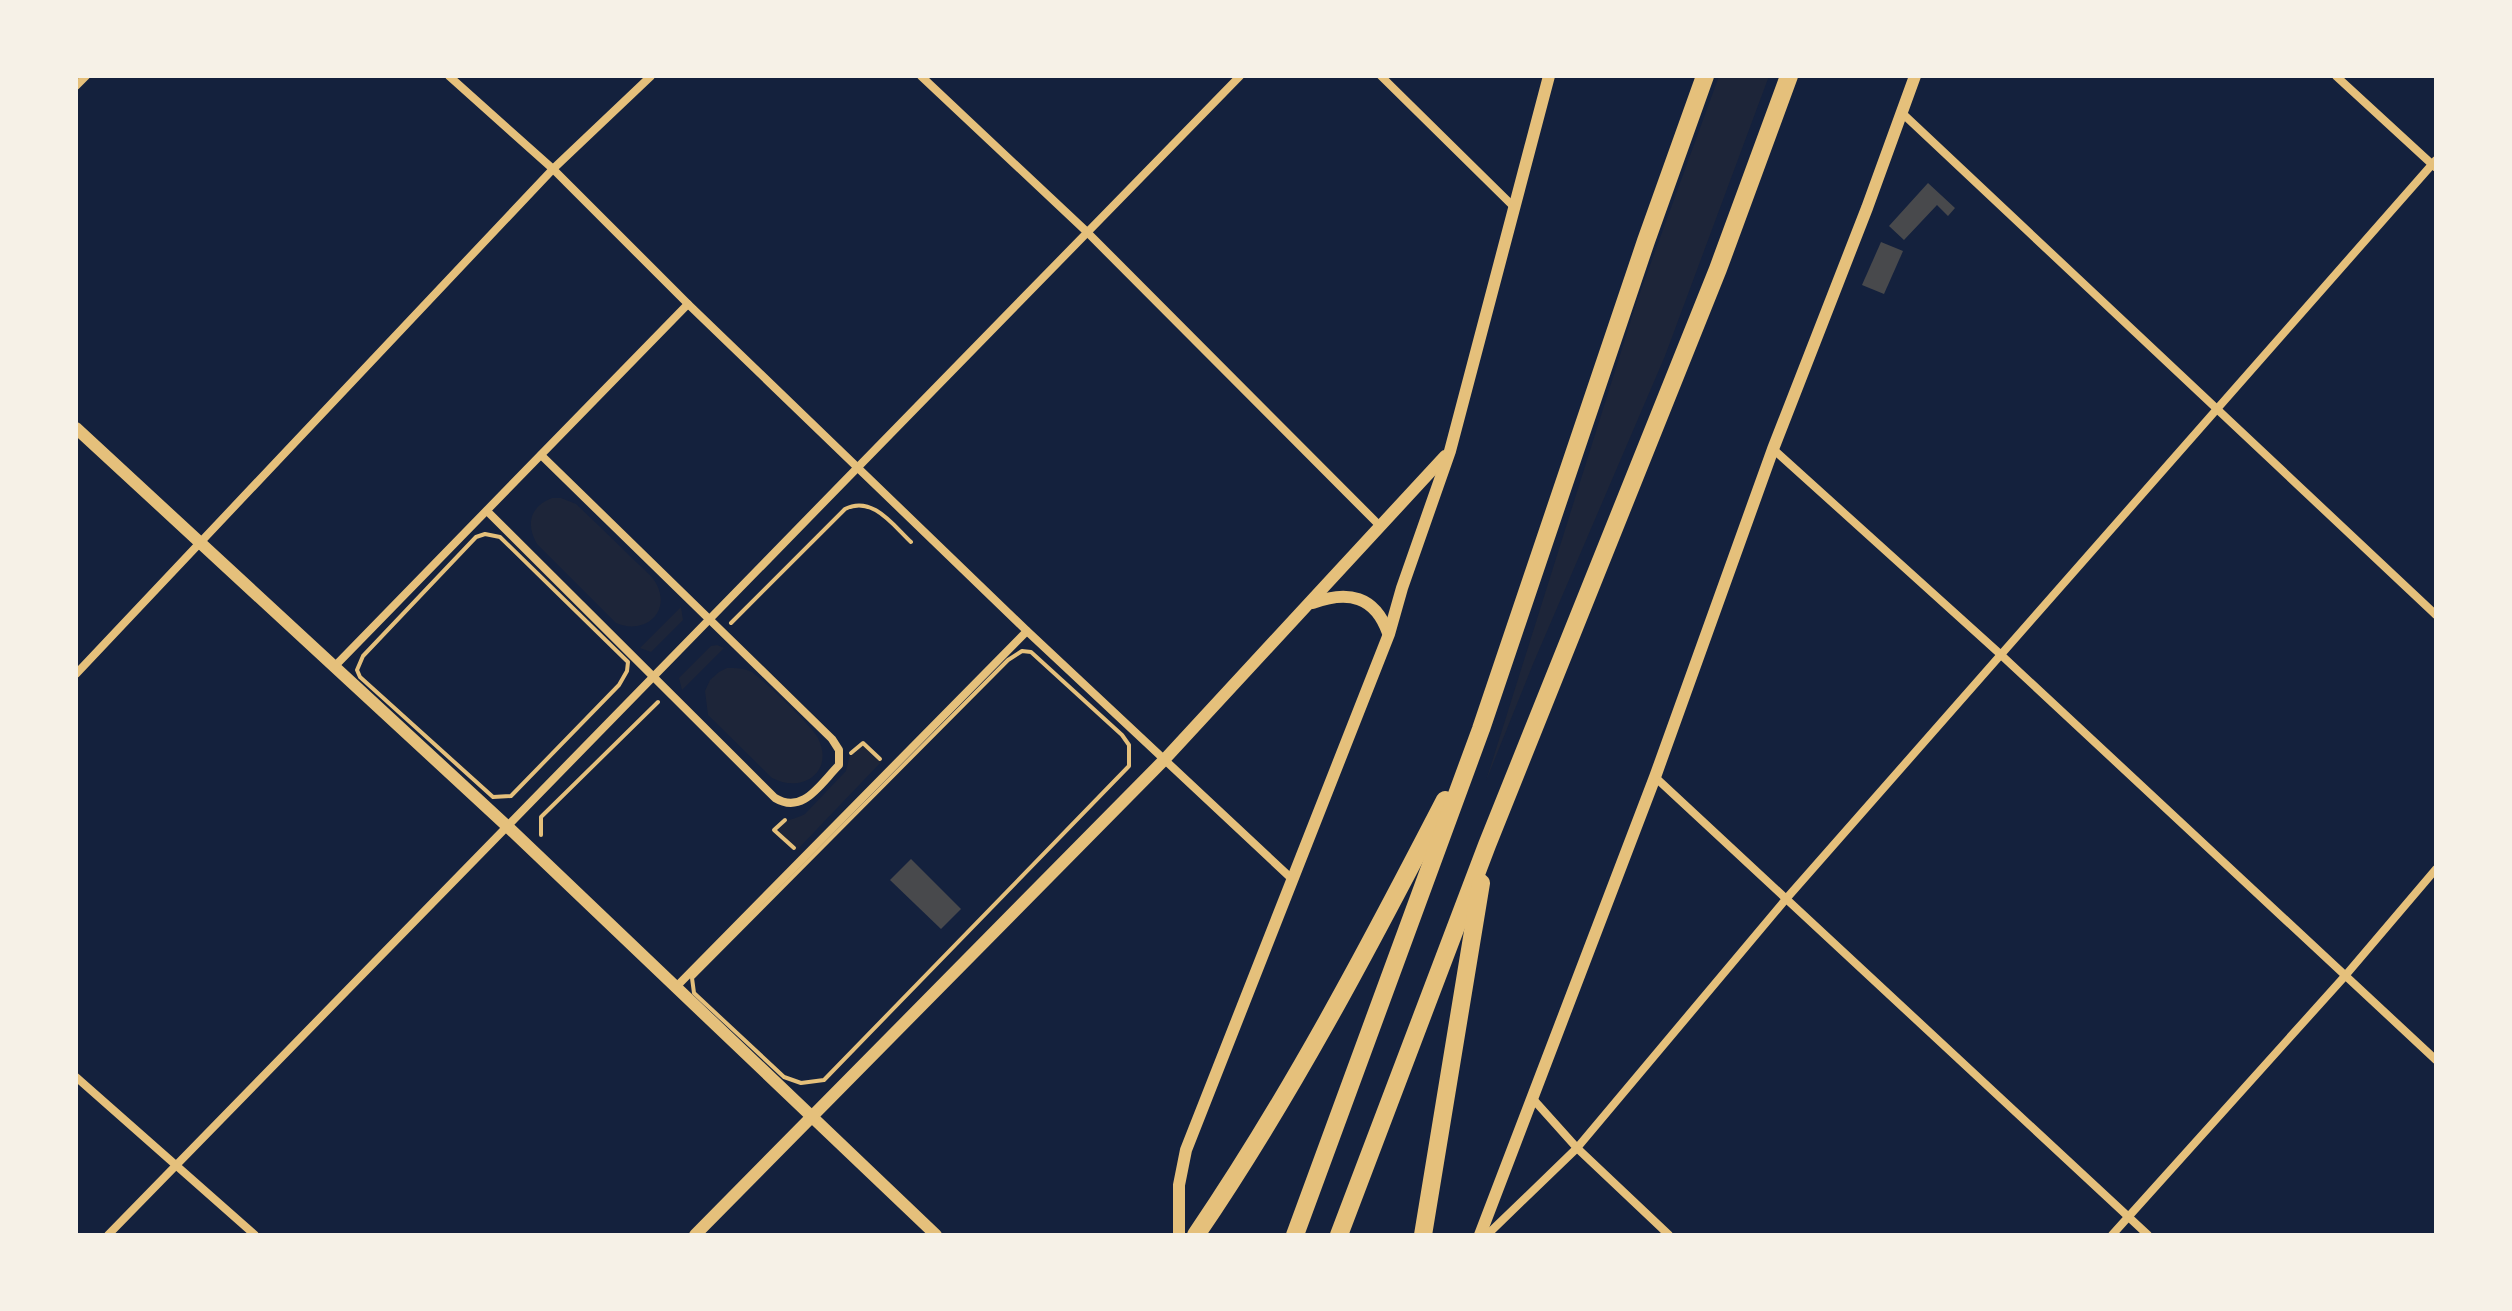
<svg xmlns="http://www.w3.org/2000/svg" width="2512" height="1311" font-family="'PT Serif',serif">
<style>
.green{fill:#1d2539}
.building{fill:#48494c}
.lines{fill:none;stroke-linecap:round;stroke-linejoin:round}
.path{stroke:#e5c07b;stroke-width:4}
.minor{stroke:#e5c07b;stroke-width:8}
.tertiary{stroke:#e5c07b;stroke-width:12}
.motorway{stroke:#e5c07b;stroke-width:18}
</style>
<rect width="100%" height="100%" fill="#14213d"/>
<g class="green">
<path d="M1719 76H1769L1665 356 1533 664 1486 781 1637 301Z"/>
<path d="M552 498H561L576 504C596 523 616 542 636 562 642 568 653 576 657 585 671 614 643 635 616 623L537 544C526 525 529 507 552 498Z"/>
<path d="M681 607 683 620 651 652 640 648Z"/>
<path d="M717 645 724 648 682 690 679 678 711 646Z"/>
<path d="M727 668C736 668 745 668 752 672 763 680 813 727 818 738 835 772 802 794 772 778L708 715 705 691 710 680 719 672Z"/>
<path d="M863 743 882 761 796 851 774 830C787 818 791 821 805 814L846 771 850 754Z"/>
</g>
<g class="building">
<path d="M1928 183 1955 208 1948 216 1937 205 1904 240 1889 226Z"/>
<path d="M1881 242 1903 251 1884 294 1862 285Z"/>
<path d="M911 859 961 909 941 929 890 880Z"/>
</g>
<g class="lines">
<g class="path">
<path d="M485 534 500 537 628 662 627 671 619 685 511 796 493 797 360 677 357 670 363 656 476 537Z"/>
<path d="M731 623 845 509C872 495 893 525 911 542"/>
<path d="M1022 651 1031 652 1122 735 1129 745V766L824 1080 801 1083 784 1077 694 993 692 978 1008 660Z"/>
<path d="M851 753 863 743 880 759"/>
<path d="M785 820 774 830 794 848"/>
<path d="M541 835V817L658 702"/>
</g>
<g class="minor">
<path d="M449 76 553 169 688 304 1027 631 1292 879"/>
<path d="M921 76 1087 232 1381 527"/>
<path d="M1381 76 1514 207"/>
<path d="M2336 76 2435 167"/>
<path d="M76 86 86 76"/>
<path d="M1901 112 2436 615"/>
<path d="M1773 449 1999 653 2436 1060"/>
<path d="M487 511 775 798C803 815 820 784 839 765V750L832 739 541 455"/>
<path d="M334 667 688 304"/>
<path d="M76 674 553 169 651 76"/>
<path d="M1655 777 2148 1235"/>
<path d="M675 988 1027 631"/>
<path d="M76 1077 255 1235"/>
<path d="M1533 1099 1577 1148 1669 1235"/>
<path d="M108 1235 1240 76"/>
<path d="M1487 1235 1577 1148 1786 899 2436 160"/>
<path d="M2112 1235 2345 976 2436 869"/>
</g>
<g class="tertiary">
<path d="M76 428 508 827 936 1235"/>
<path d="M1313 603C1348 590 1375 596 1388 633"/>
<path d="M695 1235 1164 760 1445 456"/>
<path d="M1179 1235V1185L1186 1150 1389 634 1402 588 1450 451 1549 76"/>
<path d="M1480 1235 1655 777 1773 449 1867 208 1915 76"/>
</g>
<g class="motorway">
<path d="M1196 1235C1290 1097 1368 949 1445 800"/>
<path d="M1295 1235 1481 729 1646 241 1705 76"/>
<path d="M1339 1235 1487 845 1718 269 1789 76"/>
<path d="M1423 1235 1481 883"/>
</g>
</g>
<rect width="2512" height="1311" fill="none" stroke="#f6f1e7" stroke-width="156"/>
</svg>
